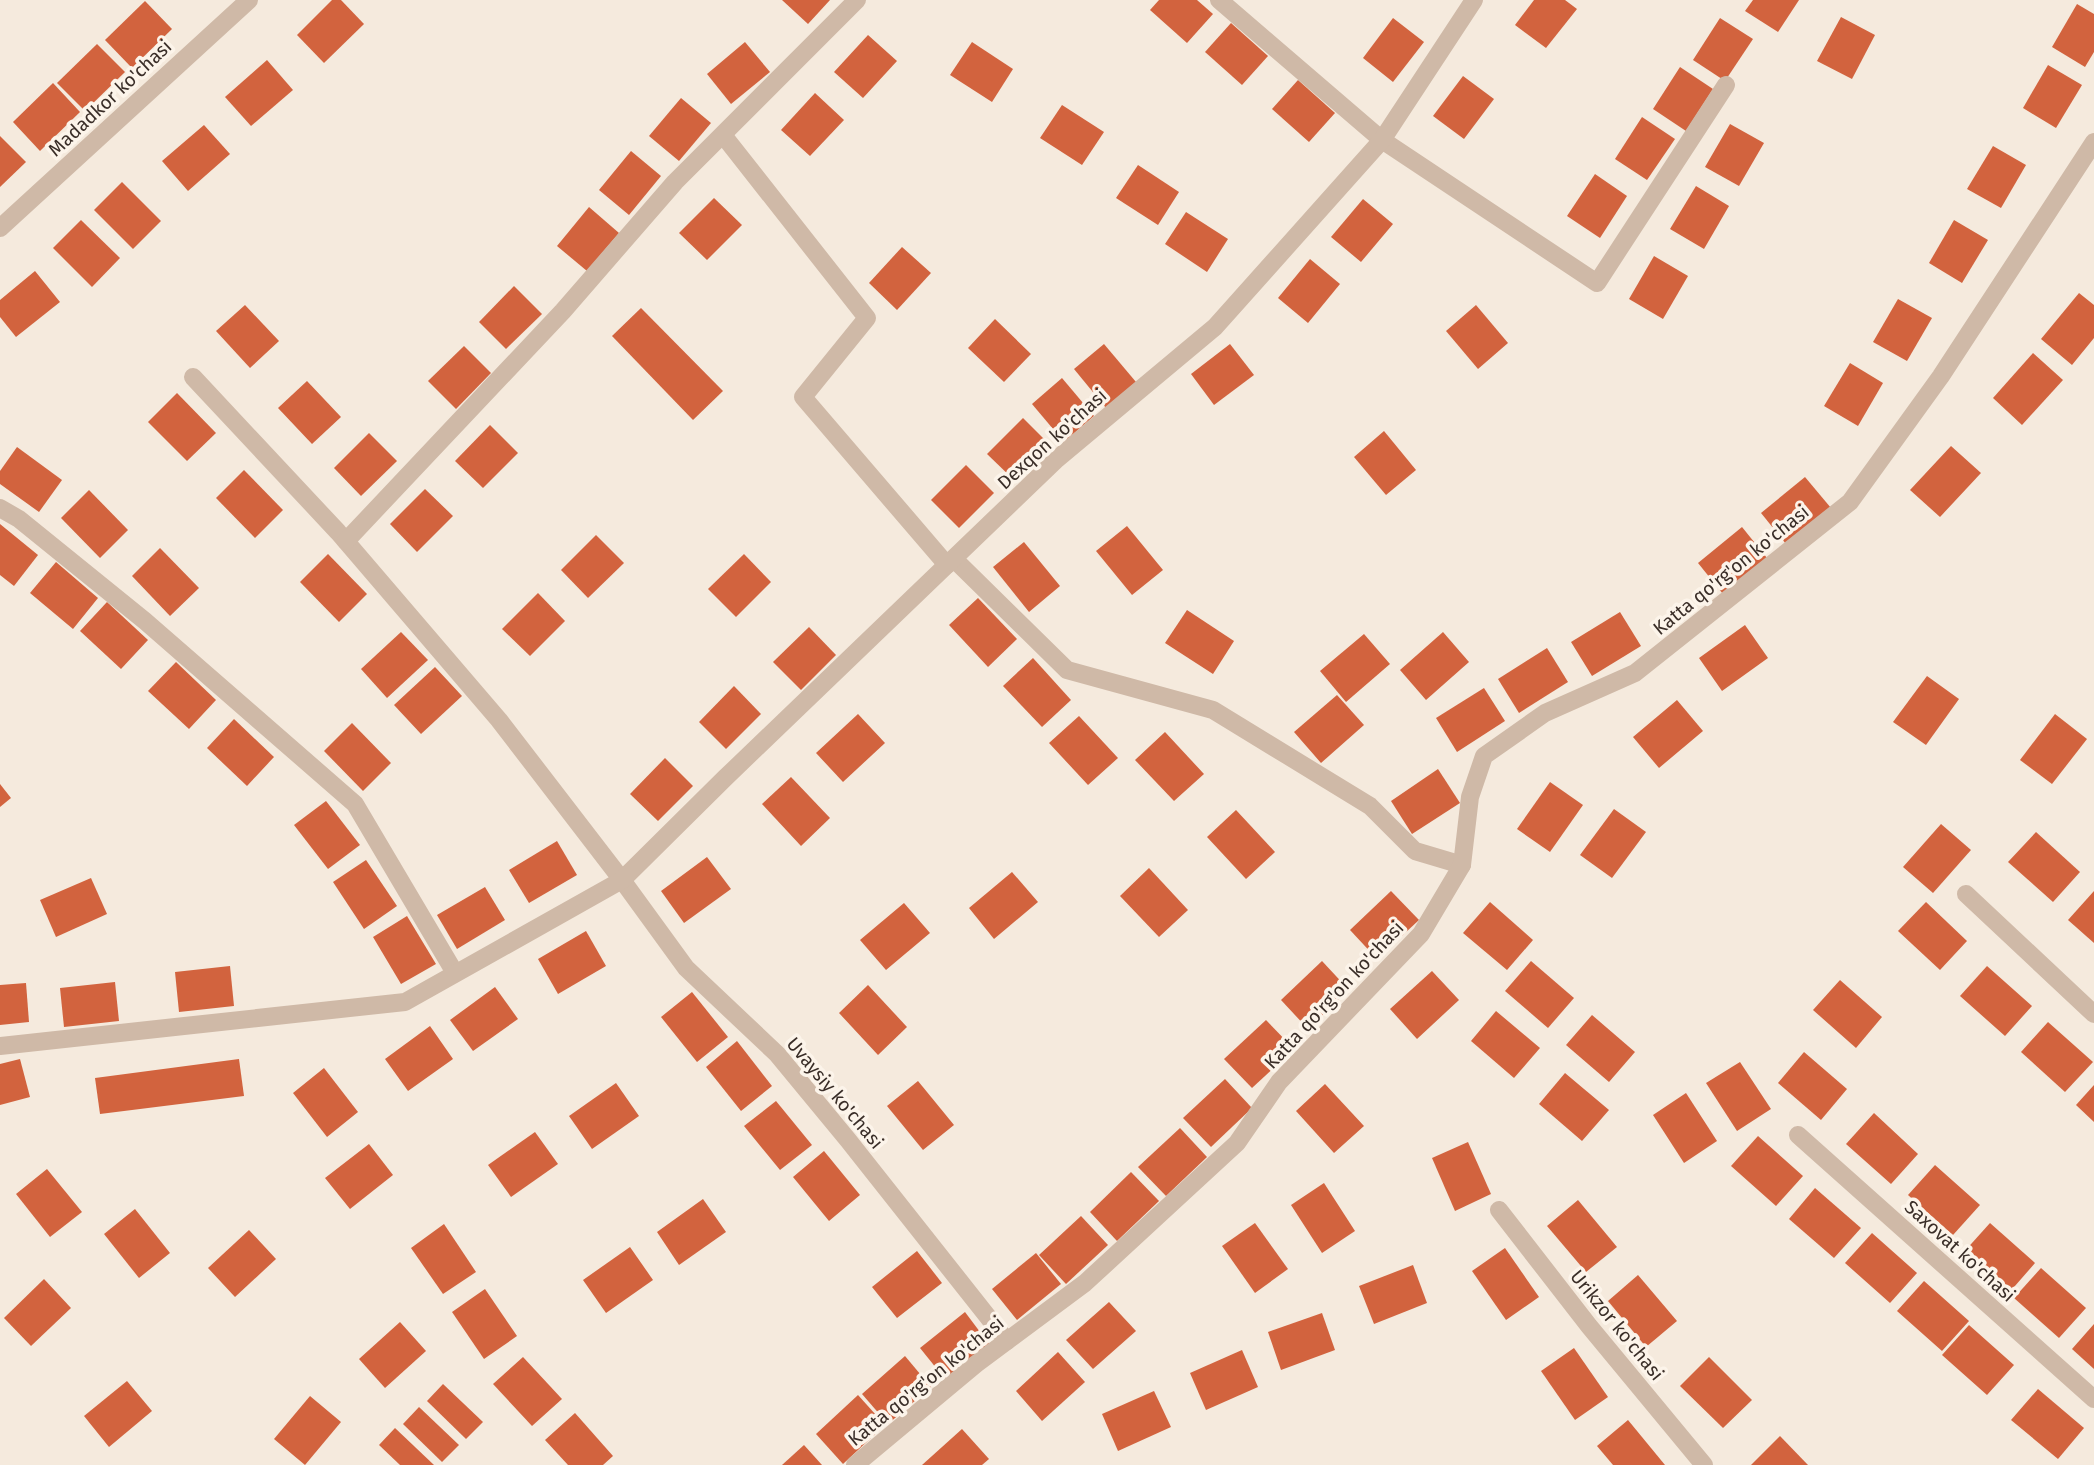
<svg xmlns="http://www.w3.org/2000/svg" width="2094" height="1465" font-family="'Fira Sans',sans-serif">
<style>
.building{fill:#d2633e}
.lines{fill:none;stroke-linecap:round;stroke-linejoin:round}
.minor{stroke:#cfb9a7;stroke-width:18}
.labels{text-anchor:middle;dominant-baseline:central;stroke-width:7;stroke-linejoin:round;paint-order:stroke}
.street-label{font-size:19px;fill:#3a2e28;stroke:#fcf4ea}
</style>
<rect width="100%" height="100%" fill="#f5eadd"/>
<g class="building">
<path d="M332 0H341L364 24 324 63 297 35Z"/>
<path d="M782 0H830L808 24Z"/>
<path d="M1159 0H1197L1213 14 1187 43 1150 10Z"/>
<path d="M1534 0H1565L1577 9 1546 48 1515 25Z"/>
<path d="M1753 0H1799L1778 32 1745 11Z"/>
<path d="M145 1 172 29 132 68 105 40Z"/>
<path d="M2077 4 2094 14V52L2085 67 2052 47Z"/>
<path d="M1841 17 1875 35 1852 79 1817 61Z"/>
<path d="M1393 18 1424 42 1393 82 1363 58Z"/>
<path d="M1720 18 1753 39 1725 81 1693 60Z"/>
<path d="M1231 23 1268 56 1242 85 1205 52Z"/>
<path d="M868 35 897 61 863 98 834 72Z"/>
<path d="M745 42 770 72 731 104 707 74Z"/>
<path d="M972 42 1013 69 992 102 950 75Z"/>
<path d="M97 44 125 72 85 111 57 83Z"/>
<path d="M267 60 293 90 251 126 225 97Z"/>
<path d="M2048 65 2082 85 2056 128 2023 108Z"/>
<path d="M1680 67 1713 89 1686 131 1653 109Z"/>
<path d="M1463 76 1494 99 1464 139 1433 116Z"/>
<path d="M1298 80 1335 113 1309 142 1272 109Z"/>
<path d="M53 83 80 112 40 151 13 122Z"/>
<path d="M815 93 844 120 810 156 781 130Z"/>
<path d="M681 98 711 123 679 161 649 136Z"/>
<path d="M1062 105 1104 132 1082 165 1040 138Z"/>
<path d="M1642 117 1675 139 1647 180 1615 159Z"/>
<path d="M1730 124 1764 143 1739 186 1705 167Z"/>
<path d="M204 125 230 154 188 191 162 161Z"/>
<path d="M0 136 26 162 0 187Z"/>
<path d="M1993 146 2026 165 2001 208 1967 189Z"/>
<path d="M631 151 661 176 629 215 599 190Z"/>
<path d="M1138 165 1179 192 1158 225 1116 198Z"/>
<path d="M1595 174 1627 196 1600 238 1567 216Z"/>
<path d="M122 182 161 221 133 249 94 210Z"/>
<path d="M1696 186 1729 206 1704 249 1670 229Z"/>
<path d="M714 198 742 225 707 260 679 233Z"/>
<path d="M1363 199 1393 224 1361 262 1331 237Z"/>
<path d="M589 207 619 233 587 271 557 246Z"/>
<path d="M1186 212 1228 239 1207 272 1165 244Z"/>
<path d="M81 220 120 258 92 287 53 248Z"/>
<path d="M1954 220 1988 240 1962 283 1929 263Z"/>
<path d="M902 247 931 273 897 310 869 283Z"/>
<path d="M1654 256 1688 276 1663 319 1629 299Z"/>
<path d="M1310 259 1340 284 1308 323 1278 298Z"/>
<path d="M35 271 60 302 16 337 0 317V300Z"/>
<path d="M514 286 542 314 506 349 479 322Z"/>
<path d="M2079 293 2094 305V338L2072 365 2041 339Z"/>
<path d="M1898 299 1932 318 1907 361 1873 342Z"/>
<path d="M245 305 279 341 250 368 216 331Z"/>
<path d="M1476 305 1508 343 1478 369 1446 331Z"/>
<path d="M641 308 723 391 693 420 612 336Z"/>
<path d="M995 319 1031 354 1004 382 968 348Z"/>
<path d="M1104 344 1136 382 1106 408 1074 369Z"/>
<path d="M1230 344 1254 375 1214 405 1191 374Z"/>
<path d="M464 346 491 373 456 409 428 381Z"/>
<path d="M2033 353 2063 380 2022 425 1993 398Z"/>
<path d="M1850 363 1883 383 1858 426 1824 406Z"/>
<path d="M1062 378 1094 416 1064 442 1032 404Z"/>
<path d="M307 381 341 417 312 444 278 408Z"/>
<path d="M177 393 216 433 187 461 148 422Z"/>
<path d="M1023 418 1051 446 1015 481 987 454Z"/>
<path d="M490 425 518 453 483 488 455 461Z"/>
<path d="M1384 431 1416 470 1386 495 1354 457Z"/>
<path d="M369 433 397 461 361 496 334 468Z"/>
<path d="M1951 446 1981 473 1940 517 1910 490Z"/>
<path d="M17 447 62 480 39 512 0 484V471Z"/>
<path d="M966 465 994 493 959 528 931 500Z"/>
<path d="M244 470 283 510 255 538 216 498Z"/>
<path d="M1805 477 1831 508 1786 544 1761 513Z"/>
<path d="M425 489 453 516 417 552 390 524Z"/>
<path d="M89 490 128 530 100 558 61 518Z"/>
<path d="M0 524 38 555 14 586 0 575Z"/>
<path d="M1127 526 1163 570 1132 595 1096 551Z"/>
<path d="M1742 527 1767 558 1723 594 1698 563Z"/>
<path d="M596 535 624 563 588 598 561 570Z"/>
<path d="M1024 542 1060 586 1029 612 993 567Z"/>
<path d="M160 548 199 588 170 616 132 576Z"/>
<path d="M328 554 367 594 339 622 300 582Z"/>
<path d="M744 554 771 582 736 617 708 589Z"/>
<path d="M56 562 98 598 73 629 30 593Z"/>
<path d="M538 593 565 621 530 656 502 629Z"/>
<path d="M978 598 1017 639 988 667 949 625Z"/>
<path d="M107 602 148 640 121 669 80 631Z"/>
<path d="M1187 610 1234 641 1213 674 1165 643Z"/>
<path d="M1620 612 1641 646 1592 676 1571 642Z"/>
<path d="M1745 625 1768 658 1722 691 1699 658Z"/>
<path d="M809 627 836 655 801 690 773 662Z"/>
<path d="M401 632 428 660 387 698 361 669Z"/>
<path d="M1443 632 1469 662 1426 700 1400 670Z"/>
<path d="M1364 634 1390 664 1346 702 1320 671Z"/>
<path d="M1547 648 1568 682 1519 713 1498 679Z"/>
<path d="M1033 658 1071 700 1042 727 1003 686Z"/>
<path d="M176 662 216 700 189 729 148 691Z"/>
<path d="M435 667 462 696 421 734 394 705Z"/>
<path d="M1927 676 1959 699 1926 745 1893 722Z"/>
<path d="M734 686 761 714 726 749 699 722Z"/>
<path d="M1484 688 1505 721 1457 752 1436 718Z"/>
<path d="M1337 695 1364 725 1321 763 1294 732Z"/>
<path d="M1677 700 1703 731 1659 768 1633 737Z"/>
<path d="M858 714 885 743 843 782 816 753Z"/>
<path d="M2055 714 2087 739 2052 784 2020 760Z"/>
<path d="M1079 716 1118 758 1088 785 1049 743Z"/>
<path d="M234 719 274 757 247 786 207 748Z"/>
<path d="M352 723 391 763 363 791 324 751Z"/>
<path d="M1165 732 1204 774 1174 801 1135 760Z"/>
<path d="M665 758 693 786 658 821 630 794Z"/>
<path d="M1438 769 1460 803 1412 834 1391 801Z"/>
<path d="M791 777 830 818 801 846 762 804Z"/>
<path d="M1550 782 1583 805 1550 852 1517 829Z"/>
<path d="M0 784 11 798 0 807Z"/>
<path d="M326 801 360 845 328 869 294 825Z"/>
<path d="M1614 809 1646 832 1612 878 1580 855Z"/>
<path d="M1236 810 1275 852 1246 879 1207 837Z"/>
<path d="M1941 824 1971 850 1933 893 1903 867Z"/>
<path d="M2036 832 2080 872 2053 902 2008 862Z"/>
<path d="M557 841 577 875 529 903 509 870Z"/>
<path d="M707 857 731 889 684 923 661 891Z"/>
<path d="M366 860 397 906 364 929 333 882Z"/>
<path d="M1149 868 1188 910 1159 937 1120 896Z"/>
<path d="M1012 872 1038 902 994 939 969 908Z"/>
<path d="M91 878 107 914 56 937 40 900Z"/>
<path d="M485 887 505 920 457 949 437 915Z"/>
<path d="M1391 891 1419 920 1377 959 1350 930Z"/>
<path d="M2094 891V943L2068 920Z"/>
<path d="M1490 902 1533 940 1507 970 1463 933Z"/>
<path d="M1926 902 1967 941 1940 970 1898 931Z"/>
<path d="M904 903 930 933 886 970 860 940Z"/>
<path d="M407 916 436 964 401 984 373 937Z"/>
<path d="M586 931 606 966 558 994 538 959Z"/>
<path d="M1322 961 1349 990 1308 1029 1281 1000Z"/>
<path d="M1531 961 1574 998 1548 1028 1505 991Z"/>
<path d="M230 966 234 1006 179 1012 175 972Z"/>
<path d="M1987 966 2032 1006 2005 1036 1960 996Z"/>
<path d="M1432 971 1459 1000 1417 1039 1390 1009Z"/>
<path d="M1840 980 1882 1017 1856 1048 1813 1010Z"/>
<path d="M115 982 119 1021 64 1027 60 988Z"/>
<path d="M26 983 29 1022 0 1025V985Z"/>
<path d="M868 985 907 1027 878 1055 839 1013Z"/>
<path d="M495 987 518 1019 473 1051 450 1020Z"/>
<path d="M692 992 728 1037 697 1062 661 1017Z"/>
<path d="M1496 1011 1540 1048 1514 1078 1471 1041Z"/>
<path d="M1592 1015 1635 1052 1609 1082 1566 1045Z"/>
<path d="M1266 1020 1294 1049 1252 1088 1224 1059Z"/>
<path d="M2048 1022 2093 1062 2065 1092 2021 1052Z"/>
<path d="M430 1026 453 1059 408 1091 385 1059Z"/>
<path d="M737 1041 772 1086 741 1111 706 1067Z"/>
<path d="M1804 1052 1847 1089 1821 1120 1778 1083Z"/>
<path d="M20 1059 30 1097 0 1105V1064Z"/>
<path d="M239 1059 244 1096 100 1114 95 1078Z"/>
<path d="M1740 1062 1771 1109 1737 1131 1706 1083Z"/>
<path d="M324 1068 358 1112 327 1137 293 1093Z"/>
<path d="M1565 1073 1609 1110 1582 1141 1539 1104Z"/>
<path d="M1225 1079 1252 1108 1211 1147 1183 1118Z"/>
<path d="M918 1081 954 1125 923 1150 887 1106Z"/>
<path d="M616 1083 639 1116 592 1149 569 1116Z"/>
<path d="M1325 1084 1364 1126 1334 1153 1296 1111Z"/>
<path d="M2094 1085V1122L2076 1105Z"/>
<path d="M1686 1093 1717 1141 1684 1163 1653 1115Z"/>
<path d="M776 1101 812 1145 780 1170 744 1126Z"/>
<path d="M1874 1113 1918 1154 1891 1184 1846 1144Z"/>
<path d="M1180 1128 1207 1157 1166 1196 1138 1167Z"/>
<path d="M535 1132 558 1164 511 1197 488 1165Z"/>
<path d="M1758 1136 1803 1176 1776 1206 1731 1166Z"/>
<path d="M1468 1142 1491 1194 1455 1211 1432 1158Z"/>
<path d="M369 1144 393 1175 350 1209 325 1178Z"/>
<path d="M824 1151 860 1195 829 1221 793 1177Z"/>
<path d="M1935 1165 1980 1205 1953 1235 1908 1195Z"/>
<path d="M47 1169 82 1212 50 1237 16 1194Z"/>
<path d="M1131 1172 1159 1201 1117 1241 1090 1212Z"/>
<path d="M1324 1183 1355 1231 1322 1253 1291 1205Z"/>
<path d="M1815 1188 1861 1228 1834 1258 1789 1219Z"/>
<path d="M703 1199 726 1232 679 1265 657 1232Z"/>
<path d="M1578 1200 1617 1247 1586 1272 1547 1226Z"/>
<path d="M135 1209 170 1253 139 1278 104 1234Z"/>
<path d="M1081 1216 1108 1245 1066 1284 1039 1255Z"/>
<path d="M1255 1223 1288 1269 1255 1293 1222 1246Z"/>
<path d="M1990 1223 2035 1263 2008 1294 1963 1253Z"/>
<path d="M444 1224 476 1272 443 1294 411 1248Z"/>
<path d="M249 1230 276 1259 235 1297 208 1268Z"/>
<path d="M1872 1233 1917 1273 1890 1303 1845 1263Z"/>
<path d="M630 1247 653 1280 606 1313 583 1280Z"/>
<path d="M1505 1248 1539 1297 1506 1320 1472 1271Z"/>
<path d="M917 1251 942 1283 897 1318 872 1287Z"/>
<path d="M1036 1253 1061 1284 1017 1320 992 1289Z"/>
<path d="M1413 1265 1427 1303 1374 1324 1359 1286Z"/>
<path d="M2041 1268 2086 1308 2059 1338 2014 1298Z"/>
<path d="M1638 1275 1677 1321 1646 1347 1608 1301Z"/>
<path d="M44 1279 71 1308 31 1346 4 1318Z"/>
<path d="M1924 1281 1969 1321 1942 1351 1897 1311Z"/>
<path d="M485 1289 517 1336 484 1359 452 1312Z"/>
<path d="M1109 1302 1136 1331 1093 1369 1066 1340Z"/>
<path d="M965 1312 989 1344 945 1379 920 1348Z"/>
<path d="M1322 1313 1335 1350 1281 1370 1268 1332Z"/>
<path d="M400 1322 426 1351 385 1388 359 1359Z"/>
<path d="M2094 1324V1369L2072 1349Z"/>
<path d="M1969 1325 2014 1365 1987 1395 1942 1355Z"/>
<path d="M1574 1348 1608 1397 1575 1420 1541 1371Z"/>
<path d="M1242 1350 1258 1387 1206 1410 1190 1373Z"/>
<path d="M1058 1352 1085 1382 1042 1421 1016 1391Z"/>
<path d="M905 1356 931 1387 888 1424 862 1394Z"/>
<path d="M523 1357 562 1399 532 1426 493 1384Z"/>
<path d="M1709 1357 1752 1400 1723 1428 1680 1386Z"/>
<path d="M127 1381 152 1411 109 1447 84 1416Z"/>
<path d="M443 1384 483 1422 466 1439 427 1401Z"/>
<path d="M2038 1389 2084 1428 2058 1459 2011 1420Z"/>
<path d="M1154 1391 1171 1427 1118 1451 1102 1414Z"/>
<path d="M858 1395 885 1425 843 1464 816 1434Z"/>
<path d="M310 1396 341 1422 305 1465 274 1439Z"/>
<path d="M419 1407 459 1445 442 1462 403 1424Z"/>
<path d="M575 1413 613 1456 603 1465H568L545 1440Z"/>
<path d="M1628 1420 1665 1465H1613L1597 1446Z"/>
<path d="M395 1428 434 1465H400L379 1445Z"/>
<path d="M962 1429 989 1459 982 1465H922Z"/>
<path d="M1780 1436 1808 1465H1751Z"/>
<path d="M804 1445 822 1465H782Z"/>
</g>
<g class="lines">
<g class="minor">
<path d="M1219 0 1382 140 1597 283 1726 85"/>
<path d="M723 135 867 318 803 397 947 565"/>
<path d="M0 228 249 0"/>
<path d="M193 377 338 532 499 720 622 880 686 968 777 1054 848 1140 1007 1341"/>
<path d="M0 508 19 519 145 621 355 804 455 973"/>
<path d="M346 541 563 311 675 182 857 0"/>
<path d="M954 559 1067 670 1213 710 1370 806 1415 851 1462 865"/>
<path d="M1966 894 2094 1014"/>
<path d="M0 1046 405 1002 622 880 725 778 1057 459 1215 327 1382 140 1474 0"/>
<path d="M1798 1135 2094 1399"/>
<path d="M1499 1210 1589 1326 1704 1465"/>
<path d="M855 1465 976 1364 1085 1283 1237 1143 1279 1082 1421 934 1462 865 1470 797 1484 756 1545 713 1635 673 1850 502 1941 376 2094 142"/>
</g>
</g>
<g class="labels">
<g class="street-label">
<text transform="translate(110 98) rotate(-43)">Madadkor ko'chasi</text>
<text transform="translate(1052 439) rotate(-42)">Dexqon ko'chasi</text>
<text transform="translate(1731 570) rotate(-39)">Katta qo'rg'on ko'chasi</text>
<text transform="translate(1334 995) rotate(-47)">Katta qo'rg'on ko'chasi</text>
<text transform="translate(835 1093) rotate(50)">Uvaysiy ko'chasi</text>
<text transform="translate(1960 1251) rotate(42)">Saxovat ko'chasi</text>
<text transform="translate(1617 1325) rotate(51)">Urikzor ko'chasi</text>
<text transform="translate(926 1381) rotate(-39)">Katta qo'rg'on ko'chasi</text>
</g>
</g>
</svg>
